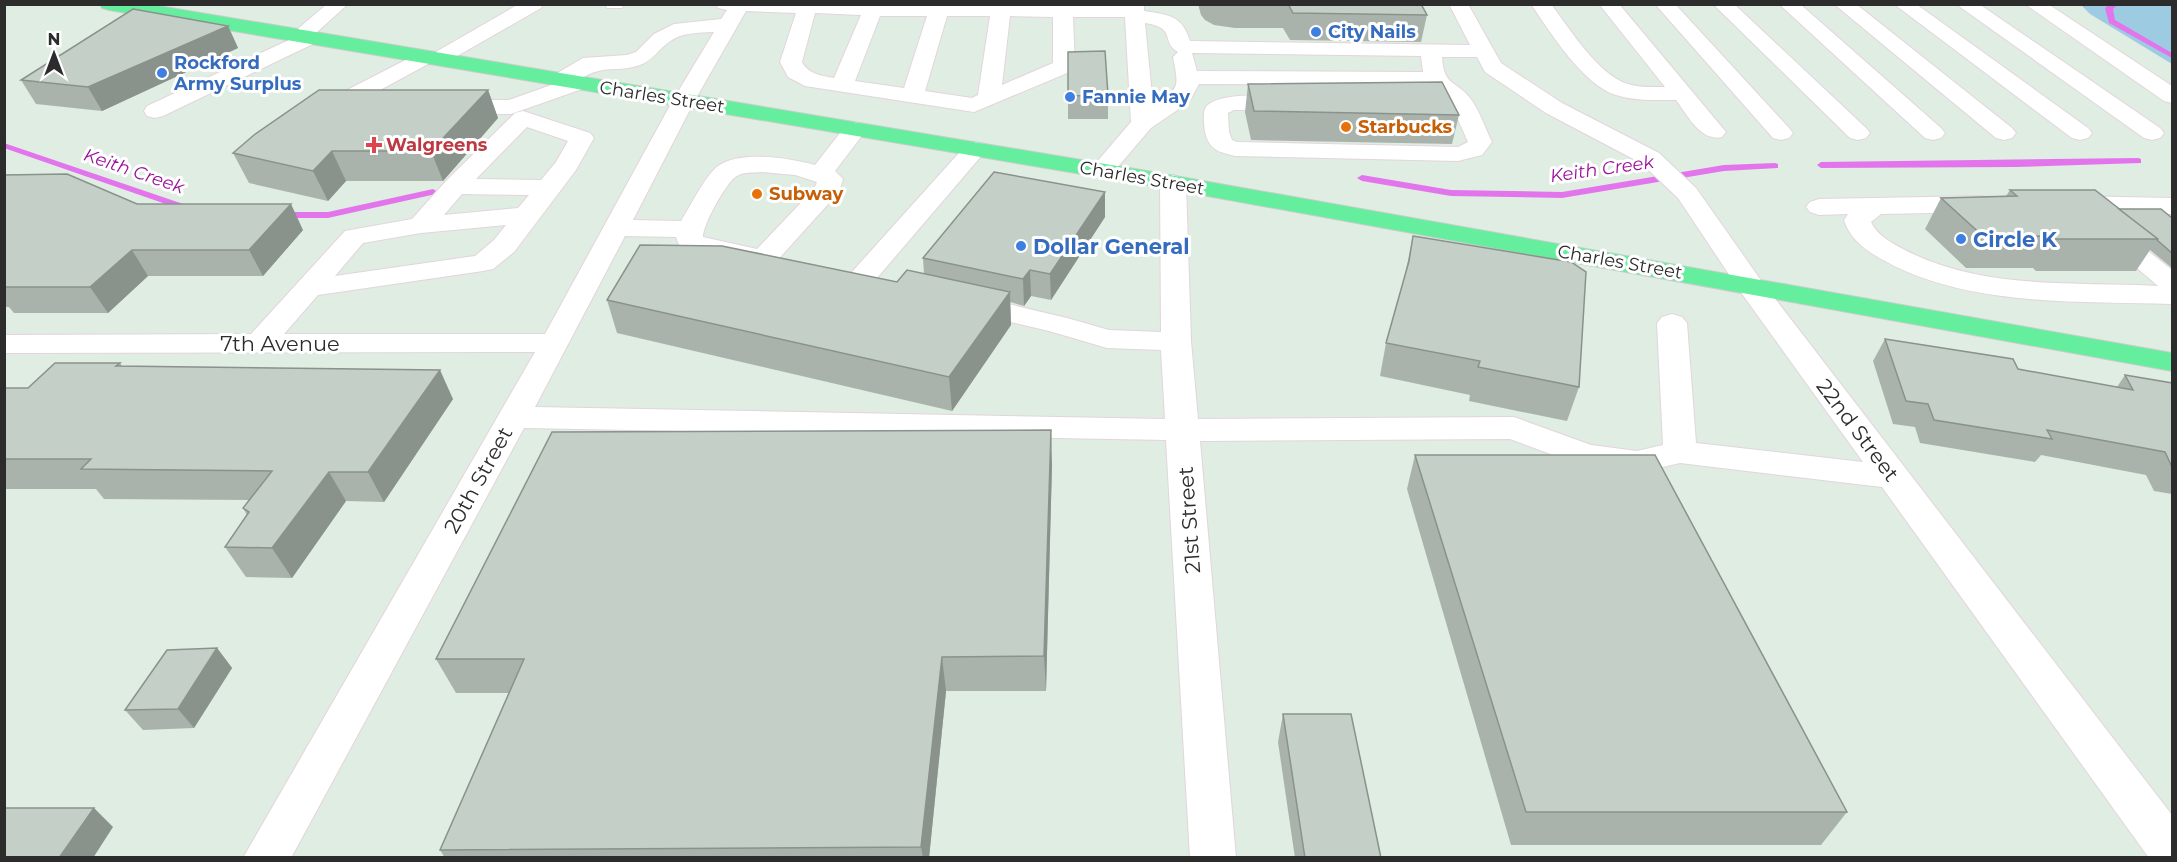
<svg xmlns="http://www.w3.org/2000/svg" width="2177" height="862" font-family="Montserrat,sans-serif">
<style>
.green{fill:#9dcce2}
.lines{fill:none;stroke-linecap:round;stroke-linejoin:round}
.stream{fill:#e375ec;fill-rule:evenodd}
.minor-casing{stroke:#e4d4dd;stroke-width:2}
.major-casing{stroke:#ccc;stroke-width:2}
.minor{fill:#fff;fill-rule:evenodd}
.major{fill:#64ee9e;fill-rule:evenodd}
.wall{fill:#a9b3ab}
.shaded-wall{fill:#89928b}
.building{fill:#c4d0c7;stroke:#89928b;stroke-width:1.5}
.shop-dot{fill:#3f7fe0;stroke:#fff;stroke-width:2}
.food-dot{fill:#e8710a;stroke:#fff;stroke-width:2}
.health-dot{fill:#e0444e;stroke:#fff;stroke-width:2}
.labels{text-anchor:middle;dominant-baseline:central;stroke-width:6;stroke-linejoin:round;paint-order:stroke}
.far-shop-label{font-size:18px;font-weight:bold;fill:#366cbe;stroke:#fff;text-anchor:start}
.far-street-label{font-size:18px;fill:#2c2c2c;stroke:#fff}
.far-food-label{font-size:18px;font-weight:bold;fill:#c56008;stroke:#fff;text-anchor:start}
.far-health-label{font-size:18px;font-weight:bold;fill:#be3a42;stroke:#fff;text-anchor:start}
.far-water-label{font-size:18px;font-style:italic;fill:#9b119b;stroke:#fff}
.shop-label{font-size:21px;font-weight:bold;fill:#366cbe;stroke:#fff;text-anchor:start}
.street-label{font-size:21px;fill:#2c2c2c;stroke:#fff}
</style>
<rect width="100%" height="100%" fill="#dfede2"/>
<path class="green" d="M2081 5H2172V64L2090 14Z"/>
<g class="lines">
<g class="stream">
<path d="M2110 4H2118L2113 9 2115 20 2172 53V58L2109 23 2105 8Z"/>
<path d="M4 143 192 207 194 209 189 212 186 211 4 148Z"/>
<path d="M2138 158 2141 159V163L2016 167 1821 168 1817 165 1821 162Z"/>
<path d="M1775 163 1778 164V168L1724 171 1562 198 1451 196 1362 181 1357 178 1362 175 1451 190 1562 192 1724 165Z"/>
<path d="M433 189 438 192 436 194 328 218H281L276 215 281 212H328Z"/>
</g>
<defs>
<g id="minor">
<path d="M327 4H348L316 33 320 38 317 42 163 116 155 118 147 116 144 111 147 106 291 39 290 37 293 33Z"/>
<path d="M519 4H543L541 8 445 63 438 65 430 63 332 116 324 118 316 116 313 111 316 106 419 53 426 51 434 53Z"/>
<path d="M605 4H624L622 8H607Z"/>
<path d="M716 4H1144V11C1169 15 1182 15 1190 41L1470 45 1449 4H1468L1501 63 1562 103 1659 153 1696 188 1760 279 2172 815V858H2149L1882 487 1680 463 1637 473 1586 467 1510 439 1200 441 1236 858H1190L1166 440 524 428 291 858H243L535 352 4 353V335L251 334 345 231 412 219 446 181 515 113 523 111 590 133 594 138 576 170 514 252 493 269 483 271 318 295 284 334H545L673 100 714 32C698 33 682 32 669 42 658 50 653 60 640 65 617 73 605 64 582 78L588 83 585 88 511 114H451L443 112 440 107 443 102 451 100H509L554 84 551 80 554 75 583 58 627 55 636 52 654 34 674 24 721 19 727 10 718 8ZM746 11 796 13 780 62 788 77 805 86 974 112 1072 71 1075 66 1073 17H1125L1131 122 1089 171 1092 176 1101 178 1110 176 1151 128 1189 102 1199 84 1429 85 1433 91 1451 104 1468 142 1458 147 1237 142 1232 140 1229 132 1228 113 1234 110H1291L1299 108 1302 103 1299 98 1291 96C1274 96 1213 91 1205 109 1203 114 1204 126 1205 132 1209 150 1219 152 1235 156L1458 161 1482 155 1492 142C1485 128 1480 111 1470 98 1456 80 1444 87 1442 57H1477L1485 72 1546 113 1641 163 1678 198 1740 291 1863 462 1696 443 1687 323 1682 317 1672 314 1662 317 1657 323 1663 445 1637 451 1591 445 1514 417 1198 419 1191 341 1186 183 1182 178 1173 175 1164 178 1160 183 1161 332 1109 330 1067 318 966 294 956 297 952 303 956 309 1049 331 1107 348 1161 350 1165 419 535 407 625 236 676 237 680 248 764 266 774 264 839 192 843 179 835 171 867 129 863 124 855 122 847 124 815 165C790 158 740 150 718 166 705 176 690 207 681 221L633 220 695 100ZM815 13 861 15 834 78C822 76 808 74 802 62ZM880 16H927L904 88 855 81ZM947 16H990L978 95 972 98 925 91ZM1010 16 1053 17V63L1002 85ZM1145 23C1178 28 1160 42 1178 52L1173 57C1179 88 1180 88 1153 106ZM1192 53 1421 56 1423 72 1197 71ZM527 127 568 141 556 162 541 180 476 179ZM762 172 795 175 817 182 814 189 757 249 703 237C703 224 725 186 734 178 742 171 754 173 762 172ZM462 194 529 195 518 208 444 215ZM506 225 494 240 475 256 335 276 363 243 421 233Z"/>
<path d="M1531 4H1551C1570 29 1598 75 1628 84 1639 88 1653 87 1665 87L1599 4H1619L1726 132 1722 137C1701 142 1688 116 1676 100 1656 100 1635 101 1616 95 1583 85 1550 32 1531 4Z"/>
<path d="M1655 4H1675L1789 128 1793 133 1789 138 1781 140 1773 138Z"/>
<path d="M1713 4H1734L1866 128 1870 133 1866 138 1858 140 1850 138Z"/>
<path d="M1779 4H1800L1941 128 1945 133 1941 138 1933 140 1925 138Z"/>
<path d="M1834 4H1856L2012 128 2016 133 2012 138 2004 140 1996 138Z"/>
<path d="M1894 4H1916L2088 128 2092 133 2088 138 2080 140 2072 138Z"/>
<path d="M1956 4H1979L2160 128 2164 133 2160 138 2152 140 2144 138Z"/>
<path d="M2025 4H2048L2172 86V103L2164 101Z"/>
<path d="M975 142 983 144 987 149 983 154 871 285 861 287 851 285 847 279 851 273 967 144Z"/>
<path d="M1982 196 1991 199 1995 204 1991 209 1982 212 1881 214 1871 222C1876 234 1890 242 1901 248 1981 291 2071 281 2158 286L2096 233 2100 227 2109 225 2118 227 2172 270V304C2080 301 1968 307 1885 261 1868 252 1850 240 1844 220L1848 214 1819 215 1810 212 1806 207 1810 202 1819 199Z"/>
<path d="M2069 196 2172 198V214L2069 212 2060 209 2056 204 2060 199Z"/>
</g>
<path id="major" d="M100 4H147L1147 171 2172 353V371L1147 185 109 10 102 8Z"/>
</defs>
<use href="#minor" class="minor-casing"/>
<use href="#major" class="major-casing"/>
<use href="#minor" class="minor"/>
<use href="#major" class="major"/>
</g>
<g class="wall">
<path d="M1198 4H1421L1427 15 1421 42 1290 40 1283 28H1235L1214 25 1205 20 1201 15Z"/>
<path d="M228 26 238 48 102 111 36 104 21 80Z"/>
<path d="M1068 52 1108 95V119H1068Z"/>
<path d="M1248 84 1459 115 1452 144 1251 140 1245 112Z"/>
<path d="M488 90 498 118 443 181H346L328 201 249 183 233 153Z"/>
<path d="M4 175 137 204 303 230 263 276H148L108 313H14L9 307H4Z"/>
<path d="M2010 190 2172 218V268L2150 250 2136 271H2036L2033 268H1966L1925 229 1941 198 2006 196Z"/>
<path d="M1105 192V217L1051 300 1031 296 1024 306 1010 302 1011 325 952 411 617 333 607 300 897 282 924 274 923 258Z"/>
<path d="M1413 236 1579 387 1567 421 1469 401 1470 395 1380 376 1386 343 1405 275Z"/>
<path d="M1885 339 2018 369 2117 387 2125 375 2172 383V494L2154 491 2146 475 2041 455 2035 462 1920 443 1915 427 1893 424 1873 361Z"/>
<path d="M120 363 122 366 453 399 384 502 346 501 292 578 246 577 225 547 247 515 243 508 249 500 104 499 96 489H4V388H28Z"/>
<path d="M1415 455 1847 812 1821 845H1511L1407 489Z"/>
<path d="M1052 464 1046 691H946L929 858H445L440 850 509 693H456L436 659Z"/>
<path d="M217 648 232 668 194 728 143 730 125 710Z"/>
<path d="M1283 714 1381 858H1295L1278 742Z"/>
</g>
<g class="shaded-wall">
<path d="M228 26 238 48 102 111 88 87Z"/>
<path d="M488 90 498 118 443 181 431 151Z"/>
<path d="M332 151 346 181 328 201 313 171Z"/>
<path d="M1105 192V217L1051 300 1050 274Z"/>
<path d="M291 204 303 230 263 276 249 250Z"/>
<path d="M132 250 148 276 108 313 90 287Z"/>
<path d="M1030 270 1031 296 1024 306 1023 279Z"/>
<path d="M1010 292 1011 325 952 411 949 377Z"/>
<path d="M440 370 453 399 384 502 368 472Z"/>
<path d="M1051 430 1052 464 1046 691 1044 656Z"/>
<path d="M329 472 346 501 292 578 272 548Z"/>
<path d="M217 648 232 668 194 728 178 709Z"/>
<path d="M942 657 946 691 929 858H923L921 847Z"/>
<path d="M94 808 113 827 93 858H59Z"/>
</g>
<g class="building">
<path d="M1288 4H1421L1427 15 1293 13Z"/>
<path d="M133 9 228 26 88 87 21 80Z"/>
<path d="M1105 51 1108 95 1068 96V52Z"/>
<path d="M1442 82 1459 115 1254 111 1248 84Z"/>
<path d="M319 90H488L431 151H332L313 171 233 153 254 135Z"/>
<path d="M994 172 1105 192 1050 274 1030 270 1023 279 923 258Z"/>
<path d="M67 174 137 204H291L249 250H132L90 287H4V175Z"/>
<path d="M2010 190H2095L2158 239H2056L2052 236 1984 237 1941 198 2017 196Z"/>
<path d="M2119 209H2161L2172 218V253L2157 240 2158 239Z"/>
<path d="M1413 236 1571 262 1586 272 1579 387 1478 367 1480 361 1386 343 1409 261Z"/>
<path d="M640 245 722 246 897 282 907 270 1010 292 949 377 607 300Z"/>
<path d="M1885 339 2013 359 2018 369 2133 390 2125 375 2172 383V467L2165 452 2047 430 2052 439 1934 420 1928 404 1906 401Z"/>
<path d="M55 363H120L116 366 440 370 368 472H329L272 548 225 547 249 512 243 508 272 471 81 469 91 459H4V388H28Z"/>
<path d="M1051 430 1044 656 942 657 921 847 440 850 524 659H436L552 432Z"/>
<path d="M1415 455H1655L1847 812H1526Z"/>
<path d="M217 648 178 709 125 710 167 650Z"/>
<path d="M1283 714H1351L1381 858H1305Z"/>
<path d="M4 808H94L59 858H4Z"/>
</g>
<g class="shop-dot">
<circle cx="1316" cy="32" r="6"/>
<circle cx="162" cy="73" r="6"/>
<circle cx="1070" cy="97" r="6"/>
<circle cx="1961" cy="239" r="6"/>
<circle cx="1021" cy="246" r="6"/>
</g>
<g class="food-dot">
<circle cx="1346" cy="127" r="6"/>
<circle cx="757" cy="194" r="6"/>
</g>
<path class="health-dot" d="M371 136h6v6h6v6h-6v6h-6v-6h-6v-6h6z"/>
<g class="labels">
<g class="far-shop-label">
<text x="1328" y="32">City Nails</text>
<text x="174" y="63">Rockford<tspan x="174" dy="21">Army Surplus</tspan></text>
<text x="1082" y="97">Fannie May</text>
</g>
<g class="far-street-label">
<text transform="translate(662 97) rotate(9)">Charles Street</text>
<text transform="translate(1142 178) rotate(10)">Charles Street</text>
<text transform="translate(1620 262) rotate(10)">Charles Street</text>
</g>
<g class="far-food-label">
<text x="1358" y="127">Starbucks</text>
<text x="769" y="194">Subway</text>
</g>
<g class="far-health-label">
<text x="386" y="145">Walgreens</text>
</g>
<g class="far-water-label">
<text transform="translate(1602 169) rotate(-8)">Keith Creek</text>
<text transform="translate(134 171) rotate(19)">Keith Creek</text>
</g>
<g class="shop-label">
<text x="1973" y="239">Circle K</text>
<text x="1033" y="246">Dollar General</text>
</g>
<g class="street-label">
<text x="280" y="343">7th Avenue</text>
<text transform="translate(1858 430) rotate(53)">22nd Street</text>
<text transform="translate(478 480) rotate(-61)">20th Street</text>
<text transform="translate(1189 520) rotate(-94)">21st Street</text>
</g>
</g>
<rect width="2177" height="862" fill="none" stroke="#2c2c2c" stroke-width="12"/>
<g transform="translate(54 54)" stroke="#ffffff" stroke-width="4.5" paint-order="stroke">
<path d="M0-4.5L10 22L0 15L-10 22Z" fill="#2c2c2c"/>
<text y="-9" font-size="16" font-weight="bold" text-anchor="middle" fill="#2c2c2c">N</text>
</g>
</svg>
